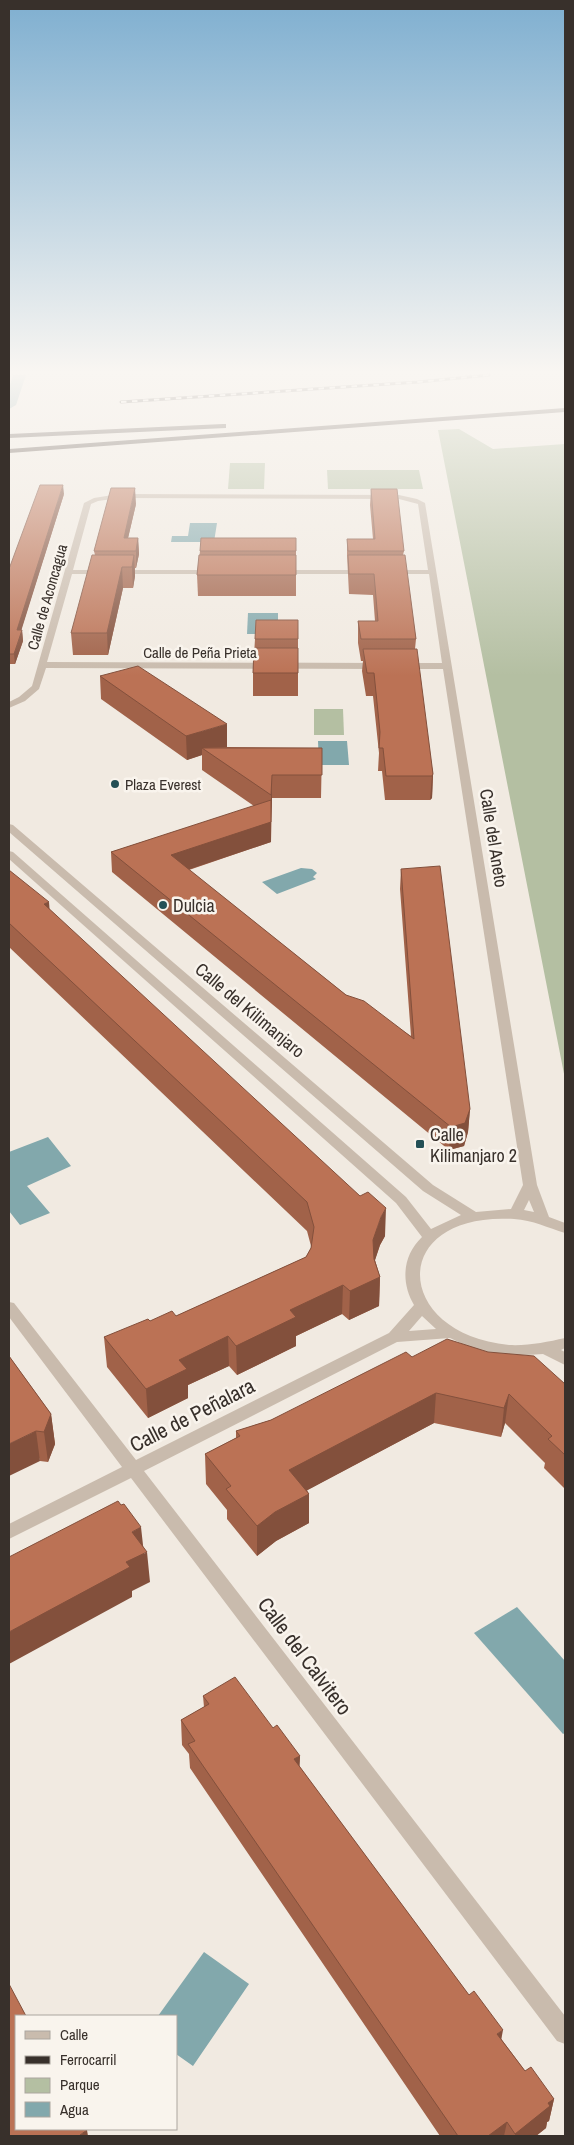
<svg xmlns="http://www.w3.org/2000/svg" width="574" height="2145" font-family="'Archivo Narrow',sans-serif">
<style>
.green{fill:#b4bfa2}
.water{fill:#82a8ac}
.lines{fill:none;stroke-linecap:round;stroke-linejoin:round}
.canal{fill:#82a8ac;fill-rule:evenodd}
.minor{fill:#c9bbad;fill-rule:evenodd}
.motorway{fill:#584b43;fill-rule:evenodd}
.rail-casing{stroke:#38302b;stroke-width:3}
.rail{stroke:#f9f4ed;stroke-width:2;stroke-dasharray:5.5;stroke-linecap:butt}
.wall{fill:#a16249}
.shaded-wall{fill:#83503c}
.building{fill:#bb7255;stroke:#83503c}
.poi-dot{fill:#245056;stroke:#f9f4ed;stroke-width:2}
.labels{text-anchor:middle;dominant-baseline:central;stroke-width:5;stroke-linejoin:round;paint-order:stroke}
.far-street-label{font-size:15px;fill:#38302b;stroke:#f9f4ed}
.far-poi-label{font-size:15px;fill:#38302b;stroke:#f9f4ed;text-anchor:start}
.street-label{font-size:18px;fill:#38302b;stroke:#f9f4ed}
.poi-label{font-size:18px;fill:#38302b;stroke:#f9f4ed;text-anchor:start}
.near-street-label{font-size:21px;fill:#38302b;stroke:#f9f4ed}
</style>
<rect width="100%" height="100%" fill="#f1eae1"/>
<g class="green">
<path d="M459 429 493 449 565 444V1079L438 430Z"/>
<path d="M230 463H265L264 489H228Z"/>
<path d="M327 470H419L423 489H328Z"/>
<path d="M314 709H343L344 735H314Z"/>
</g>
<g class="water">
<path d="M190 523H217L214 542H171L172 536H188Z"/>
<path d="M248 613H278V634H247Z"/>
<path d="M318 741H347L349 765H319Z"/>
<path d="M301 868 312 869 317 873 313 877 316 879 277 894 262 882Z"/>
<path d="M48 1137 71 1166 27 1186 50 1213 20 1225 9 1211V1152Z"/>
<path d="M517 1607 565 1661V1733L563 1734 474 1633Z"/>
<path d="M204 1952 249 1984 193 2066 176 2054V2016H158Z"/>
</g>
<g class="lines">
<path class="canal" d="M13 375H26L16 405 9 409V388Z"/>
<g class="minor">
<path d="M119 494 399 495 417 499 425 503 537 1185 549 1217 565 1223V1233C548 1228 533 1220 514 1219 387 1211 392 1334 509 1345 528 1346 547 1342 565 1338V1348L561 1350 565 1352V1365L543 1354 511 1356 492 1353 469 1347 450 1338 397 1342 144 1471 565 2016V2044L557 2041 131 1478 9 1539V1524L122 1467 9 1317V1302L14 1303 136 1460 389 1333 414 1305C401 1283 402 1256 422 1237L396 1203 9 859V851L13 852 406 1197 431 1229 461 1215 423 1191 9 832V824L13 825 433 1185 476 1212 511 1209 523 1185 443 669H402L398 666 402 663H442L429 574H392L388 572 392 570H428L418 504 399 499 119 498 98 501 91 504 73 570H214L218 572 214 574H72L47 662 380 663 384 666 380 669 46 668 39 689 25 701 9 708V702L19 697 32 686 84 503 94 498ZM529 1200 534 1212 524 1210ZM422 1316 436 1329 409 1331Z"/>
<path d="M276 570H364L368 572 364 574H276Z"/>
</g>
<g class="motorway">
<path d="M565 408V412L9 453V449Z"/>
<path d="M223 424H226V428L9 438V434Z"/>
</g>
<defs>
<path id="rail" d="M121 402 418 382 489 375"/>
</defs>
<use href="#rail" class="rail-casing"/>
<use href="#rail" class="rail"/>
</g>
<g class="wall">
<path d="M371 489 404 551 403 555 416 639 415 649 433 774 432 798 430 800H385L382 771H378L379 753 373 696H366L362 671 363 661H361L358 643V621H375L373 595 349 594 347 555V539H373L370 505Z"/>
<path d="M64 494 21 630H22L23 641 15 664H9V569Z"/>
<path d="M136 504 128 538H138L139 554 136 568H135V576L133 588H123L108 655H73L71 633 95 555 94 551Z"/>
<path d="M296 538V596H198L197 575 200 551Z"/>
<path d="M298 620V696H253V673L255 639Z"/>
<path d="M100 676 227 747 322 748 321 798H272L271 842 189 870 346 995 411 1036 400 889 401 869 470 1109 468 1132 464 1146 449 1150 112 872 111 852 254 806 202 770V755L187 760 101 699Z"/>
<path d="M9 870 385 1236 380 1245 375 1260 380 1277 379 1306 349 1320 342 1314 296 1336V1346L237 1375 229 1366 188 1385V1398L148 1418 107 1367 104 1337 150 1321 176 1316 306 1257 311 1248V1246L307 1231 9 947Z"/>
<path d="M9 1356 51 1414 55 1444 48 1462 40 1461Z"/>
<path d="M412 1357 565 1384V1489L544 1468 545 1463 505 1423 501 1437 434 1423 307 1490 309 1494V1523L276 1541 257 1556 227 1519V1510L206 1484 205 1454 236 1438V1431L271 1420Z"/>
<path d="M203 1696 273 1728 300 1756 299 1766 525 2071 554 2099 549 2121 547 2122 546 2128 536 2136H440L190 1768 189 1754 182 1745 181 1720 204 1707Z"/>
</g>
<g class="shaded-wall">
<path d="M63 485 64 494 18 641 17 630Z"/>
<path d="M135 488 136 504 125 551 124 538Z"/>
<path d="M138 538 139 554 136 568V551Z"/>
<path d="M134 555 135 576 133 588 132 567Z"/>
<path d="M122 567 123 588 108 655 107 633Z"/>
<path d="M22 630 23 641 15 664 14 654Z"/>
<path d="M227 724V747L202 748V755L187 760 186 736Z"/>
<path d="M433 774 432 798 430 800 432 776Z"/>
<path d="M272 775V798L271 818V795Z"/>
<path d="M271 800V842L172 875 171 855Z"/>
<path d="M49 902 51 928 44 904Z"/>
<path d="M470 1109 468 1132 464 1146 449 1150 451 1127Z"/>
<path d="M386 1208 385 1236 380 1245 372 1269 373 1240 381 1217Z"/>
<path d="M380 1277 379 1306 349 1320 350 1291Z"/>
<path d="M343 1285 342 1314 296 1336V1346L237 1375 236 1346 290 1310Z"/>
<path d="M228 1336 229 1366 188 1385V1398L148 1418 146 1389 179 1360Z"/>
<path d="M436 1393 434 1423 289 1500V1470Z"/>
<path d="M509 1394 505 1423 501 1437 504 1408Z"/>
<path d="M51 1414 55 1444 48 1462 44 1432Z"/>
<path d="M36 1431 40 1461 9 1476V1444Z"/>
<path d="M309 1494V1523L276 1541 257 1556V1526L275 1512Z"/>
<path d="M141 1527 144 1554 147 1552 150 1582 132 1591V1597L9 1664V1632L126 1562 132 1532Z"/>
<path d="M300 1756 299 1780 294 1759Z"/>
<path d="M503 2030 499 2052 497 2034Z"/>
<path d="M554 2099 549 2121 547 2122 546 2128 536 2136H515V2134L548 2103Z"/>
<path d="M507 2122 504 2136H488Z"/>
<path d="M87 2130 88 2136H80V2135Z"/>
</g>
<g class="building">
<path d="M40 485H63L17 630H22L14 654H9V569Z"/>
<path d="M111 488H135L124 538H138L136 551H94Z"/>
<path d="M371 489H397L404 551H348L347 539H375Z"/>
<path d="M201 538H296V551H200Z"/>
<path d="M92 555H134L132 567H122L107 633H71Z"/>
<path d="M199 555H296V575H197Z"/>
<path d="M348 555H405L416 639H361L358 621H378L374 574H349Z"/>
<path d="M256 620H298V639H255Z"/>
<path d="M254 648H298V673H253Z"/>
<path d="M363 649H417L433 774 432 776H386L383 748H379L380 732 374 673H367Z"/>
<path d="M138 666 227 724 186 736 100 676Z"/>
<path d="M202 748H322V775H272L271 795Z"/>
<path d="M271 800V822L171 855 346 995 364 1001 414 1039 401 869 440 866 470 1109 465 1123 451 1127 111 852Z"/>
<path d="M9 870 49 902 44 904 360 1196 368 1192 386 1208 381 1217 373 1240 374 1259 380 1277 350 1291 343 1285 290 1310 296 1317 236 1346 228 1336 179 1360 187 1369 146 1389 104 1337 148 1319 150 1321 172 1311 176 1316 306 1257 311 1248 314 1227 307 1202 9 923Z"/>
<path d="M447 1339 488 1352 534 1356 565 1384V1455L548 1439 552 1436 509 1394 504 1408 436 1393 289 1470 309 1494 275 1512 257 1526 226 1489 231 1486 205 1454 240 1436 236 1431 271 1420 406 1352 412 1357Z"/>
<path d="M9 1356 51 1414 44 1432 36 1431 9 1444Z"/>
<path d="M118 1501 121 1505 124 1504 141 1527 132 1532 147 1552 126 1562 130 1567 9 1632V1557Z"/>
<path d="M235 1677 273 1728 277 1725 300 1756 294 1759 469 1995 474 1991 503 2030 497 2034 525 2071 531 2067 554 2099 548 2103 550 2106 515 2134 507 2122 488 2136H458L188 1744 195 1741 181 1720 209 1704 203 1696Z"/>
<path d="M9 1984 26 2016H16V2129H86L87 2130 80 2135 81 2136H9Z"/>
</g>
<linearGradient id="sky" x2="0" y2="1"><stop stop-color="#7fafd0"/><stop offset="0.55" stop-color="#f9f6f2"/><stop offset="1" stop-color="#f9f6f2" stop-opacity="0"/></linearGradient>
<rect width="574" height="676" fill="url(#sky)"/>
<g class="poi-dot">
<circle cx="115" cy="784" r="5"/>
<circle cx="163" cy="905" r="5"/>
<rect x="415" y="1139" width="10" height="10" rx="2.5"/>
</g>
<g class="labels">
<g class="far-street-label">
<text transform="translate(47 597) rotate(-74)">Calle de Aconcagua</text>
<text x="200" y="652">Calle de Peña Prieta</text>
</g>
<g class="far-poi-label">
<text x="125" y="784">Plaza Everest</text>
</g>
<g class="street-label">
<text transform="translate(494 838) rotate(81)">Calle del Aneto</text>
<text transform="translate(250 1010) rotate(40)">Calle del Kilimanjaro</text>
</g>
<g class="poi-label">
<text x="173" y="905">Dulcia</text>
<text x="430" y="1134">Calle<tspan x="430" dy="21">Kilimanjaro 2</tspan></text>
</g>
<g class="near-street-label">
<text transform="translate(192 1415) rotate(-27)">Calle de Peñalara</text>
<text transform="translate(305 1656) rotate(53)">Calle del Calvitero</text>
</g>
</g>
<rect width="574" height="2145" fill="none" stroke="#38302b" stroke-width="20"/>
<rect x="15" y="2015" width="162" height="115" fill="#f9f4ed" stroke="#aca69f"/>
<rect x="25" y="2031" width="25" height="8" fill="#c9bbad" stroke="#aca69f"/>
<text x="60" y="2040" font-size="15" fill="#38302b">Calle</text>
<rect x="25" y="2056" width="25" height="8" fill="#38302b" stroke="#aca69f"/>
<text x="60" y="2065" font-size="15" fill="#38302b">Ferrocarril</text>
<rect x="25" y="2078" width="25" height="15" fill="#b4bfa2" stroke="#aca69f"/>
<text x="60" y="2090" font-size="15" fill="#38302b">Parque</text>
<rect x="25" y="2102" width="25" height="15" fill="#82a8ac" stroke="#aca69f"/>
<text x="60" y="2115" font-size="15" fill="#38302b">Agua</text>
</svg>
